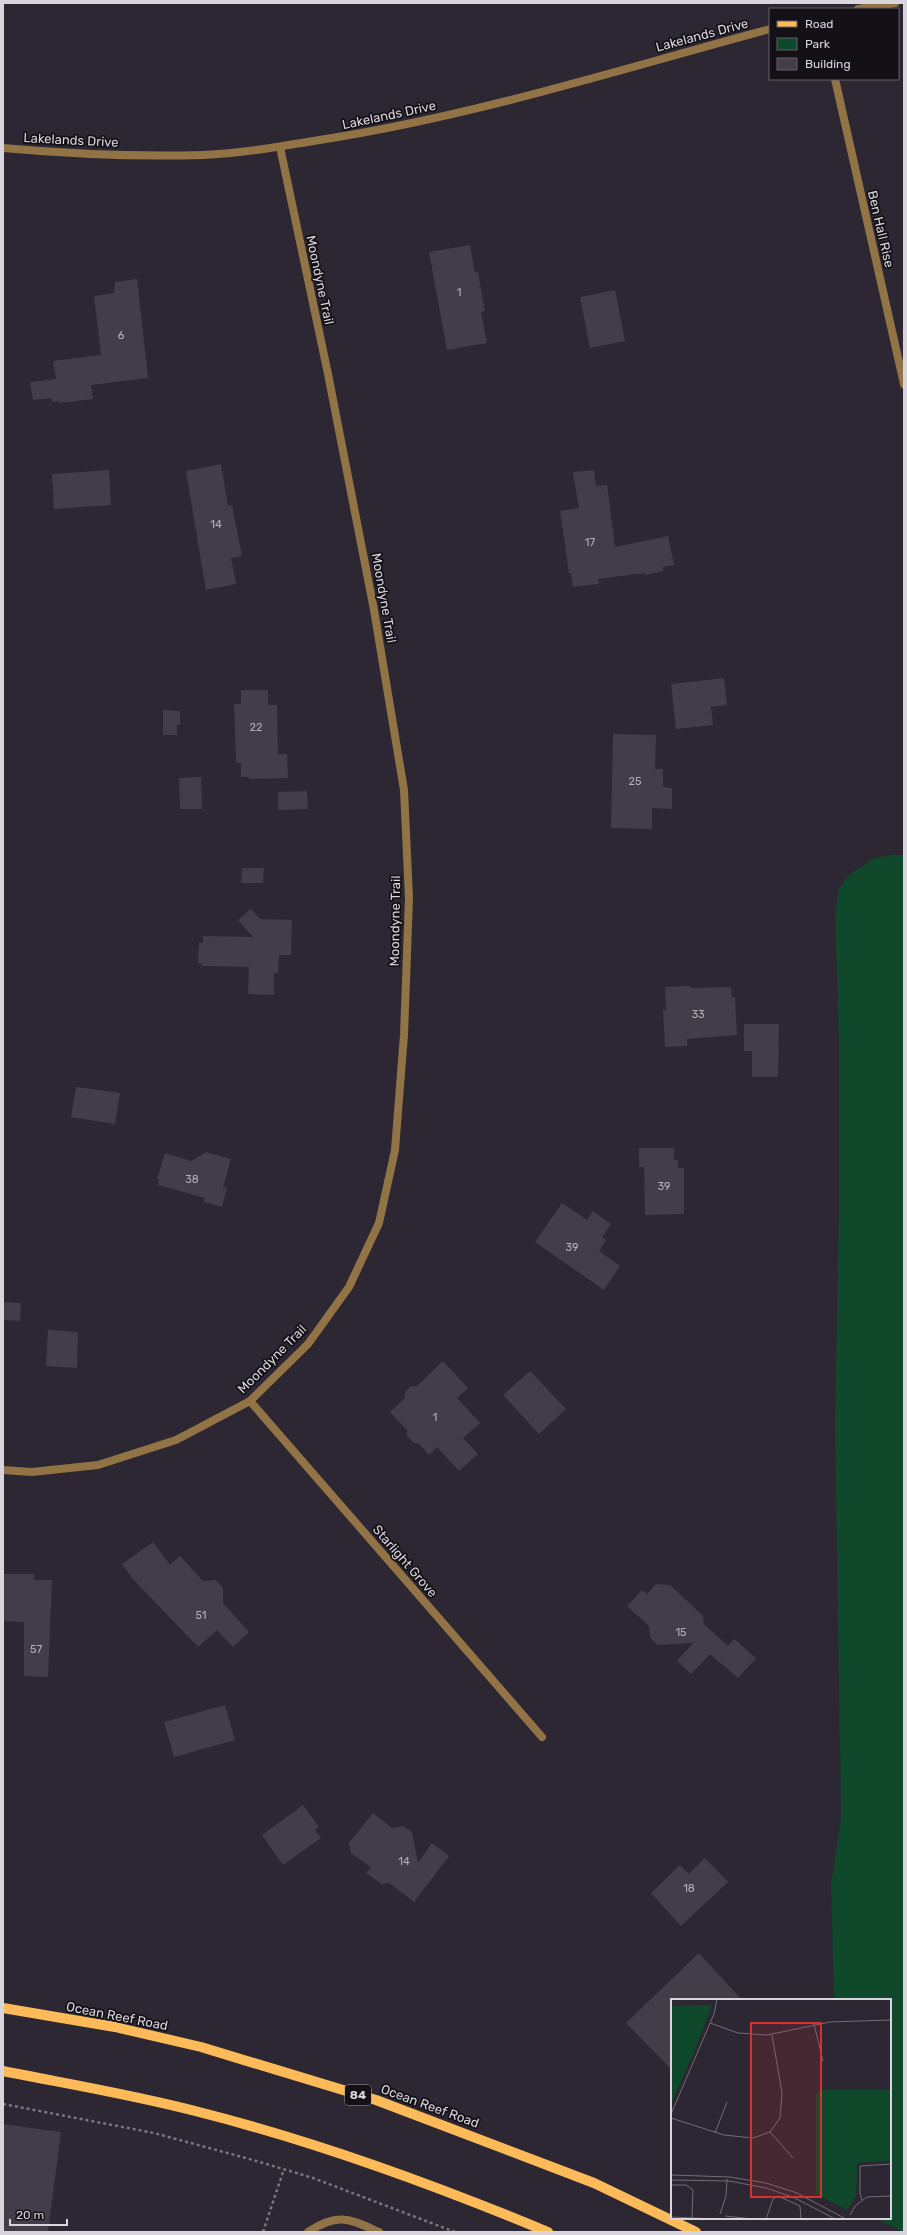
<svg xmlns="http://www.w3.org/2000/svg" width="907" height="2235" font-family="Rubik,sans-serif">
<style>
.green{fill:#0f482a}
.building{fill:#423d48}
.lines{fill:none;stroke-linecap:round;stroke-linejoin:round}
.path{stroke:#7a767f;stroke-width:2.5;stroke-dasharray:3 3;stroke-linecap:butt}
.street{stroke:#927346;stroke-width:8}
.primary{stroke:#fcbb58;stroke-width:10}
.labels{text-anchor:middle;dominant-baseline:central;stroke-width:3.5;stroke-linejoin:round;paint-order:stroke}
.number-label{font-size:11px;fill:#b3afb8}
.shield{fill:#131116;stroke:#9e9aa1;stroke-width:1}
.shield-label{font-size:12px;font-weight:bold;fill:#d9d5dd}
.street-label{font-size:13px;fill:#d9d5dd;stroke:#131116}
.inset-road{fill:none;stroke:#716d76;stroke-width:1}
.view{fill:#d63131;fill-opacity:0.15;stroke:#d63131;stroke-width:2}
.inset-edge{fill:none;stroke:#d9d5dd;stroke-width:2}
</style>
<rect width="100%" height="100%" fill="#2c2732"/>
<path class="green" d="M891 855H904V2232L876 2218H890V2000H834L831 1885 841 1817 835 1424 839 1208V1038L835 912 839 888 849 875 873 859Z"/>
<g class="building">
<path d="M470 245 475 273 478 272 485 311 481 312 487 343 447 350 429 252Z"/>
<path d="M137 279 148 378 91 385 93 399 59 403V401L52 402 51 398 33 400 30 382 56 379 53 361 101 355 94 296 114 293 115 282Z"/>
<path d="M615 290 625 341 590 348 580 297Z"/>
<path d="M221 464 228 506 232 505 242 556 231 558 236 584 206 590 186 471Z"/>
<path d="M109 470 111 505 54 509 52 474Z"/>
<path d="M594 470 596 486 607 485 615 547 668 536 674 565 663 567V571L645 575V573L598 579 599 584 573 587 571 573H569L560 511 579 508 573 472Z"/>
<path d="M724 678 727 705 711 707 713 725 676 729 671 684Z"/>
<path d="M241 690H268V705H277L278 754H287L288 778 249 779V777H241V763H236L234 704H241Z"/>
<path d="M163 710 180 711V725H177V735H163Z"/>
<path d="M613 734 656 735 655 769H663V787L672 788V809L652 808V829L611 828Z"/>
<path d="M201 777 202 809H180L179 778Z"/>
<path d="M307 791 308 809 278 810V792Z"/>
<path d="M242 868H264L263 883H241Z"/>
<path d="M251 909 260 919 292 920 291 955H279L278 973H274V995L248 994 249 967 202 966V964L198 963 199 942 203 943V936L253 937 238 920Z"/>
<path d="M690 986V988L731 987 732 997H735L737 1035 687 1039V1046L665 1047 663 1010H666L665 987Z"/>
<path d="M744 1024H779L778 1077H752V1051H744Z"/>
<path d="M76 1087 120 1093 115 1124 71 1117Z"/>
<path d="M639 1148H674V1160H678V1168H684V1214L645 1215 644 1167H639Z"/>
<path d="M206 1152 231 1159 223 1187 227 1188 222 1207 204 1202 205 1198 158 1185 159 1179H157L165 1153 191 1161Z"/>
<path d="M562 1203 587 1220 593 1211 611 1224 602 1237 606 1240 599 1251 620 1266 604 1290 535 1242Z"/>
<path d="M3 1302 21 1303 20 1321 3 1320Z"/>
<path d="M48 1330 78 1332 77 1368 46 1366Z"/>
<path d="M443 1361 468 1388 457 1398 480 1423 463 1438 478 1454 459 1471 437 1447 429 1455 419 1444 414 1443 407 1436V1430L390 1412 405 1398V1392L411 1386H417Z"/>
<path d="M530 1371 566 1409 539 1434 503 1395Z"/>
<path d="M153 1542 170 1565 180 1556 203 1581 216 1580 223 1588V1603L249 1632 233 1647 217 1630 198 1647 133 1579 122 1564Z"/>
<path d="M3 1574H34V1580H52L48 1677 24 1676V1622L3 1621Z"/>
<path d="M656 1584 670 1585 703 1616 704 1624 728 1646 734 1639 756 1658 738 1678 710 1654 691 1674 677 1661 693 1643 657 1645 650 1637 649 1626 627 1606 642 1590 647 1594Z"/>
<path d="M225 1705 235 1740 174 1757 164 1722Z"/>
<path d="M303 1805 319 1827 315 1830 321 1838 283 1865 262 1835Z"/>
<path d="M373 1813 392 1828 403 1826 412 1832 418 1863 432 1843 449 1856 414 1902 389 1883 382 1884 366 1873 371 1867 351 1853 349 1843Z"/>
<path d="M705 1858 728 1882 681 1926 651 1893 680 1865 689 1874Z"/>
<path d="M699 1953 742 2000H672V2070L626 2023Z"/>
<path d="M3 2124 61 2132 48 2232H3Z"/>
</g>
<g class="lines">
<g class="path">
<path d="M3 2104 154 2133 253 2160 313 2178 455 2232"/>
<path d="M263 2232 284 2169"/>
</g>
<g class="street">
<path d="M858 9 895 3"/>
<path d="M835 79 904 384"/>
<path d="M3 148C70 154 136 157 203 155 246 153 289 145 332 138 480 114 625 68 770 29"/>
<path d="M250 1401 542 1737"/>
<path d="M3 1470 32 1472 98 1465 176 1440 250 1401 308 1344 349 1287 379 1223 395 1150 404 1035 409 898 404 790 374 610 328 374 280 147"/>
<path d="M308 2232C338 2212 350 2219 379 2232"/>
</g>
<g class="primary">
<path d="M3 2008 115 2027 201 2047 376 2100 594 2183 696 2232"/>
<path d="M3 2071C68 2084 135 2095 199 2112 318 2142 435 2185 548 2232"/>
</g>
</g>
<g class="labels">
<g class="number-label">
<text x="459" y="292">1</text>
<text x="121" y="335">6</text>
<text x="216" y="524">14</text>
<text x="590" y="542">17</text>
<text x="256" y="727">22</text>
<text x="635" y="781">25</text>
<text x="698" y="1014">33</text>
<text x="192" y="1179">38</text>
<text x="664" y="1186">39</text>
<text x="572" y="1247">39</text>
<text x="435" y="1417">1</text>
<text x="201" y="1615">51</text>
<text x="681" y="1632">15</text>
<text x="36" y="1649">57</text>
<text x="404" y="1861">14</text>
<text x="689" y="1888">18</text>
</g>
<rect class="shield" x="345" y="2085" width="26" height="20" rx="3"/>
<g class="shield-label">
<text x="358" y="2095">84</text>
</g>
<g class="street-label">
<text transform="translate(702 35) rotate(-15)">Lakelands Drive</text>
<text transform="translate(389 115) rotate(-12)">Lakelands Drive</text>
<text transform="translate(71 140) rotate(3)">Lakelands Drive</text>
<text transform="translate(881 229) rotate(77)">Ben Hall Rise</text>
<text transform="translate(320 280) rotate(78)">Moondyne Trail</text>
<text transform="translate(384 598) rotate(80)">Moondyne Trail</text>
<text transform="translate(395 921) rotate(-89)">Moondyne Trail</text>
<text transform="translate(272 1359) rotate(-45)">Moondyne Trail</text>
<text transform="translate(405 1561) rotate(49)">Starlight Grove</text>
<text transform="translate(117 2016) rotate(11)">Ocean Reef Road</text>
<text transform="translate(430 2106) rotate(20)">Ocean Reef Road</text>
</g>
</g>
<g transform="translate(671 1999)">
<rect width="220" height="220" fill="#2c2732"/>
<path d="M41 6 24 51 0 105V7ZM149 91H220V162L190 163 186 165 185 197 176 211 145 195V95Z" fill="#0f482a"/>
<path class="inset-road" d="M39 24 67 34 96 36 159 23 220 21M143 25 152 62M0 115 43 15 46 0M0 119 53 136 82 139 99 133 109 119 111 94 101 36M99 133 122 159M44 134 56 103M0 176 59 178 95 184 126 194 175 220M0 181 58 182 95 189 124 199 164 220M0 186H15L22 191 21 219M191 201 189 195V167L220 165M49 215 55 197 56 180M179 216 184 207 196 198 220 197M54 217 81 220M0 218 44 220M95 220 102 200 107 197 129 207 130 220"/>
<path class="view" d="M80 24H150V198H80Z"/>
<rect width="220" height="220" class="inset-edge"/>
</g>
<rect width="907" height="2235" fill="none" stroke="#d9d5dd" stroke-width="8"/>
<rect x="769" y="8" width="130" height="72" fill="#131116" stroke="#625f66"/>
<rect x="777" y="21" width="20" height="6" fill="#fcbb58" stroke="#625f66"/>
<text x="805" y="28" font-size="12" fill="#d9d5dd">Road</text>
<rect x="777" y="38" width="20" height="12" fill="#0f482a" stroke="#625f66"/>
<text x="805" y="48" font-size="12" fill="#d9d5dd">Park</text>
<rect x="777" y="58" width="20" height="12" fill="#423d48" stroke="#625f66"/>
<text x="805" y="68" font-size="12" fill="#d9d5dd">Building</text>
<path d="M10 2219v6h57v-6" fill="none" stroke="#d9d5dd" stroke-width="2"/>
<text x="16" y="2219" font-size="12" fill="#d9d5dd" stroke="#131116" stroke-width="3" paint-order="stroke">20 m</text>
</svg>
